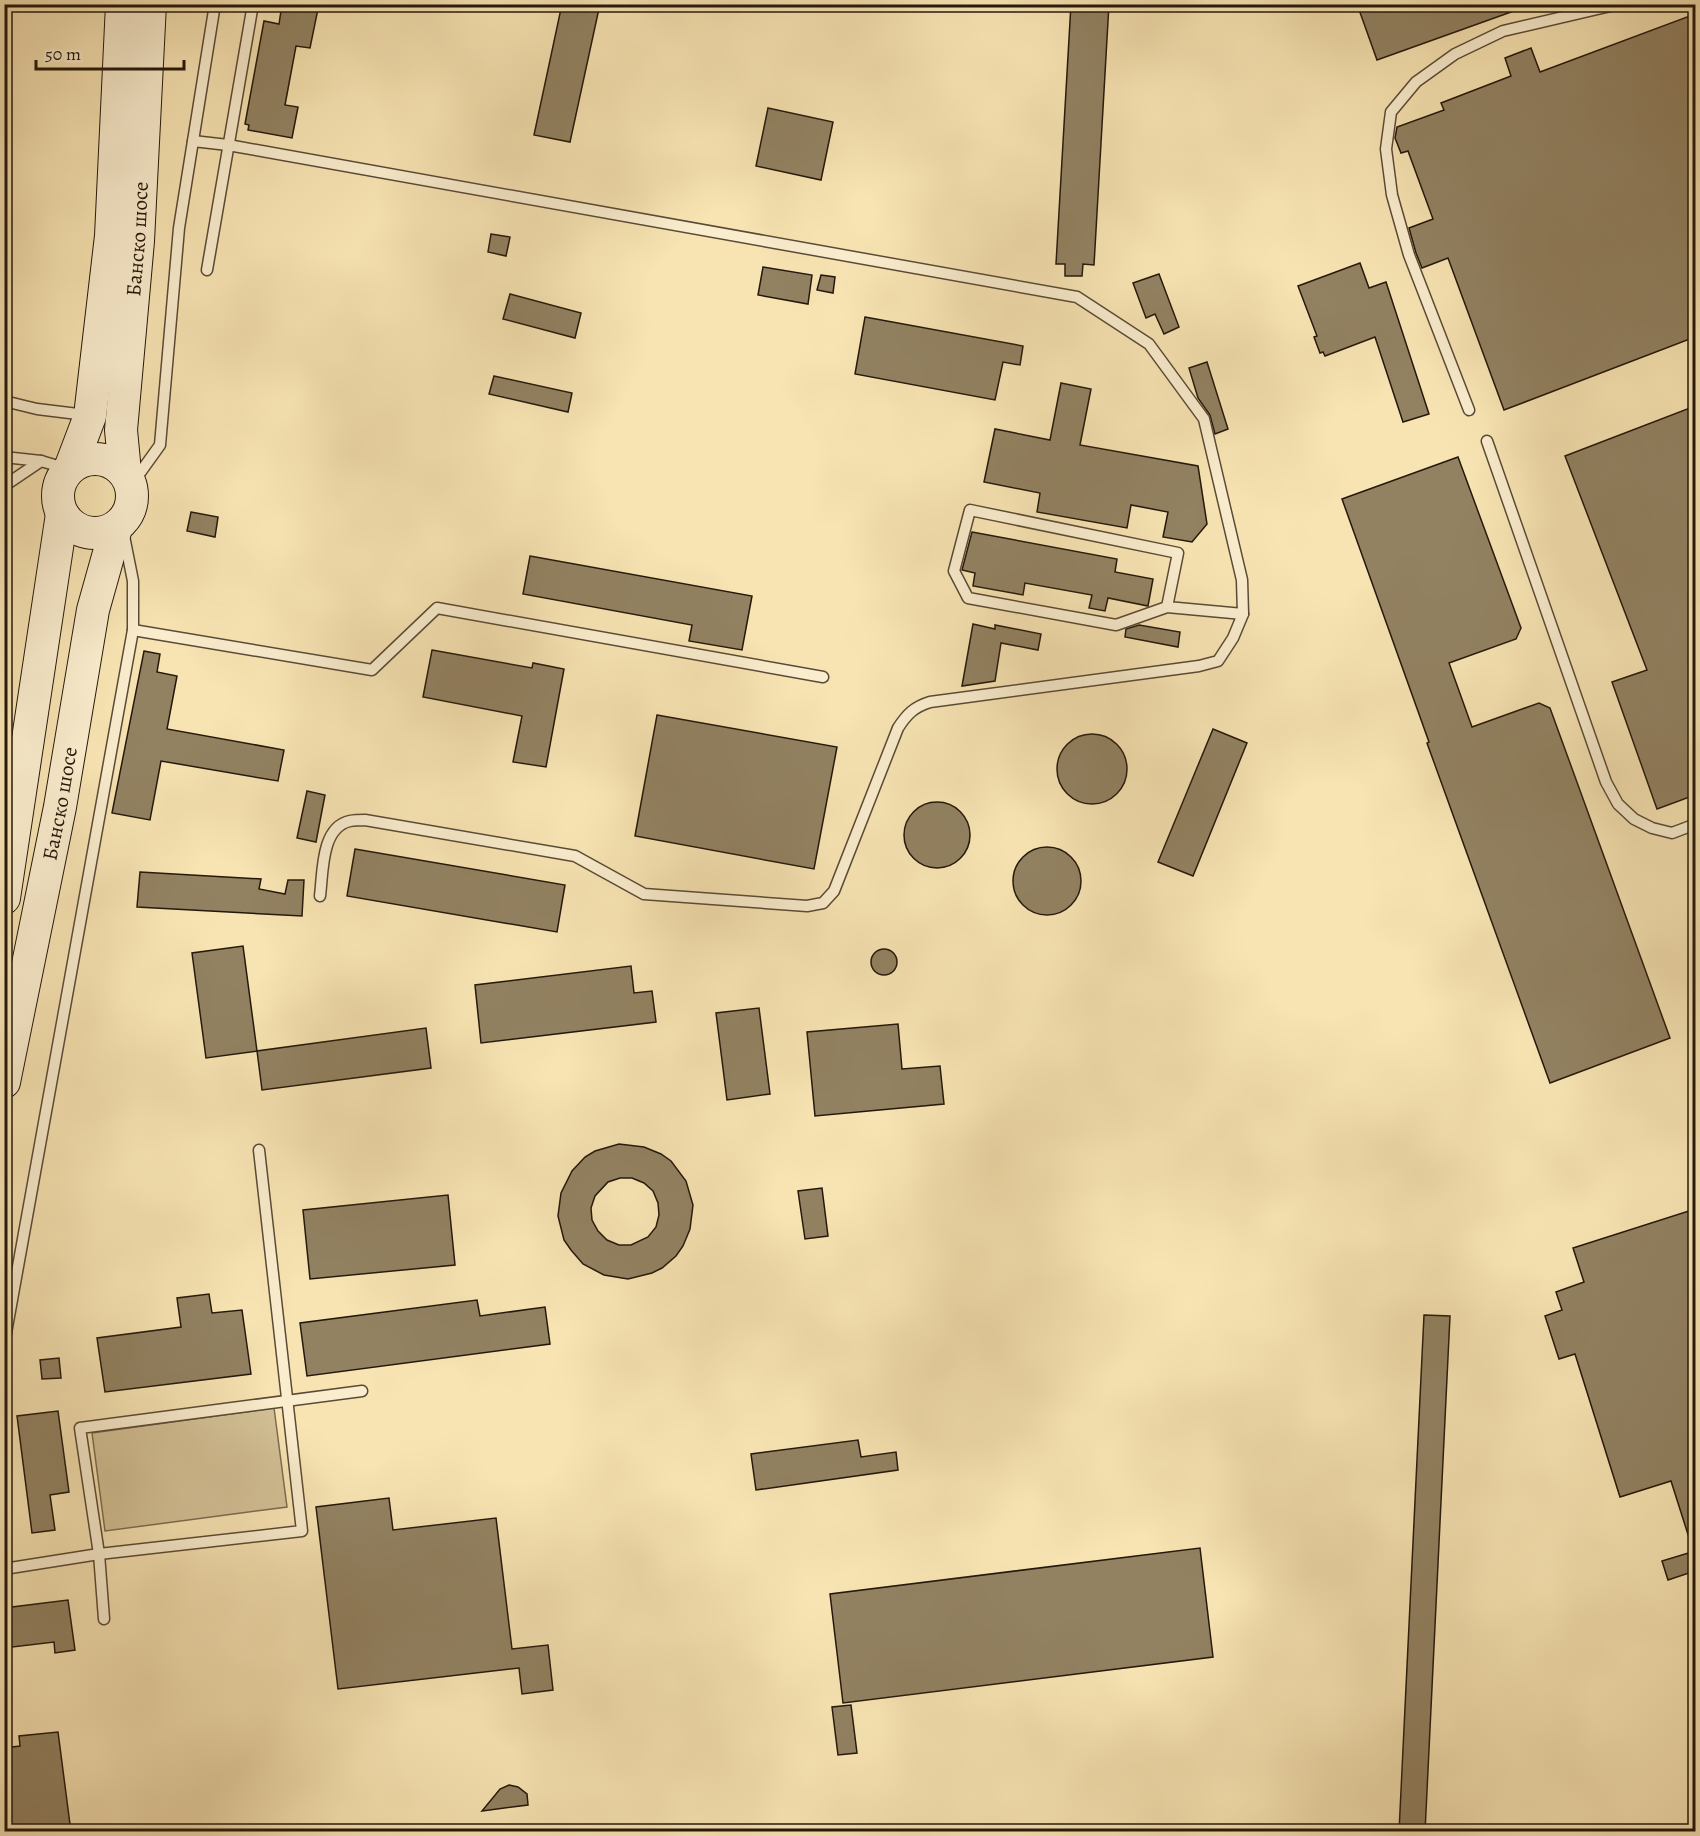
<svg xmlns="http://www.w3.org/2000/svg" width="1700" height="1836" font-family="Alegreya,serif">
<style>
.green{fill:#d4c196;stroke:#7c6c50;stroke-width:1.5}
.building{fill:#928262;stroke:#24180b;stroke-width:1.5;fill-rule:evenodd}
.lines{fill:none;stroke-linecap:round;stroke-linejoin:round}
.lane-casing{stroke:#594b35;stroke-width:13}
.secondary-casing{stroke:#24180b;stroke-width:34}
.lane{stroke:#faedce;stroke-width:10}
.secondary{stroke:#faedce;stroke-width:32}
.labels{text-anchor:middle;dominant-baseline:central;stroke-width:4.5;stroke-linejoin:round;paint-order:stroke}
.street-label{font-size:21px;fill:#24180b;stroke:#faedce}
</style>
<rect width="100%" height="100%" fill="#f8e4b3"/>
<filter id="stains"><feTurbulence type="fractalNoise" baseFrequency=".00333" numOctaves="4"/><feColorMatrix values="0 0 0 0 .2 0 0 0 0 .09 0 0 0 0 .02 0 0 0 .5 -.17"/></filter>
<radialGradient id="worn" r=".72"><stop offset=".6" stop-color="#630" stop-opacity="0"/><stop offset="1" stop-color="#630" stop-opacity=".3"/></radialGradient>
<path class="green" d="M274 1408 287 1507 105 1531 92 1433Z"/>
<g class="building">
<path d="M282 4H319L310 48 296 46 285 105 298 107 292 138 248 130 249 125 245 124 264 21 279 24Z"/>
<path d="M562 4H600L570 142 534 135Z"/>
<path d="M1071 4H1109L1094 265 1083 264 1082 276H1065V264H1056Z"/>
<path d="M1357 4H1524L1525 7 1377 60Z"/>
<path d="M1695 14V337L1504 410 1448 258 1422 268 1416 253 1409 228 1433 219 1408 151 1401 153 1395 138 1397 127 1444 110 1441 103 1511 76 1505 58 1531 48 1540 72Z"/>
<path d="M768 108 833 122 821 180 756 166Z"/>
<path d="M491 234 510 237 506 256 488 252Z"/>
<path d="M1360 263 1369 288 1386 282 1429 414 1403 422 1375 337 1325 356 1323 352 1320 353 1314 337 1317 336 1298 286Z"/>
<path d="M763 267 812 275 808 304 758 295Z"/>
<path d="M1159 274 1179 327 1164 334 1155 314 1146 318 1133 283Z"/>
<path d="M821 275 835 277 833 293 817 290Z"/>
<path d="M510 294 581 313 575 338 503 319Z"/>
<path d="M865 317 1023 346 1020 365 1003 362 995 400 855 374Z"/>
<path d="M1207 362 1228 429 1215 434 1210 415 1198 398 1189 368Z"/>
<path d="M494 376 572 393 568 412 489 394Z"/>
<path d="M1061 383 1091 389 1080 445 1198 466 1207 524 1192 542 1163 537 1168 512 1131 505 1127 528 1037 512 1040 493 984 482 995 429 1050 440Z"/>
<path d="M1695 406V795L1657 809 1612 682 1647 670 1565 456Z"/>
<path d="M1458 457 1521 628 1516 639 1449 663 1472 727 1539 703 1550 708 1670 1038 1550 1083 1427 743 1429 742 1342 499Z"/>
<path d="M191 512 218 517 215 537 187 531Z"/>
<path d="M972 532 1117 559 1115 572 1153 579 1148 606 1108 598 1105 611 1089 608 1092 595 1025 583 1023 595 973 586 975 573 962 570Z"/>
<path d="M530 556 752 596 742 650 689 641 692 625 523 594Z"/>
<path d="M973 624 995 629V625L1041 634 1038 650 1001 643 995 681 962 686Z"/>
<path d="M1139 625 1180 632 1178 647 1125 637 1126 629Z"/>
<path d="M432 650 532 668 533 663 564 669 546 767 513 762 522 716 423 697Z"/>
<path d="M144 651 160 654 157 672 177 676 167 729 284 750 278 781 161 761 150 820 112 813Z"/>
<path d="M657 715 837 747 814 869 635 836Z"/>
<path d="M1213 729 1247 743 1193 876 1158 862Z"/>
<circle cx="1092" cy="769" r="35"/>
<path d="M307 791 325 795 316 842 297 838Z"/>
<circle cx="937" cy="835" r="33"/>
<circle cx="1047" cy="881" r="34"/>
<path d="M355 849 565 885 557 932 347 896Z"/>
<path d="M140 872 261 879 259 889 285 894 288 880H304L302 916 137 907Z"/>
<path d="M243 946 257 1051 206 1058 192 953Z"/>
<circle cx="884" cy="962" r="13"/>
<path d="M631 966 634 993 652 991 656 1022 481 1043 475 985Z"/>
<path d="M759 1008 770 1094 727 1100 716 1013Z"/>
<path d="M898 1024 902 1069 940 1066 944 1104 815 1116 807 1032Z"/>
<path d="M426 1028 431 1068 262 1090 257 1051Z"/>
<path d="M619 1144 644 1147 661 1154 671 1161 686 1181 693 1205 690 1229 683 1246 676 1256 662 1268 652 1273 628 1279 604 1275 583 1264 571 1250 564 1240 558 1216 561 1193 572 1171 585 1157 595 1151ZM620 1178H632L644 1183 653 1191 658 1203 659 1215 656 1227 648 1237 631 1245H619L607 1240 598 1231 592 1220 591 1208 595 1196 608 1182Z"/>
<path d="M822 1188 828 1236 805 1239 798 1191Z"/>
<path d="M448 1195 455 1265 310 1279 303 1210Z"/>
<path d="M1695 1209V1546L1692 1547 1671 1481 1620 1497 1575 1354 1559 1359 1545 1316 1562 1310 1556 1292 1584 1282 1573 1248Z"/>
<path d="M209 1294 212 1313 242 1310 251 1374 105 1392 97 1338 181 1327 177 1298Z"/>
<path d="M477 1300 480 1316 545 1307 550 1344 307 1376 300 1323Z"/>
<path d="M1424 1315 1450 1316 1425 1832H1399Z"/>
<path d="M59 1358 61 1378 42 1379 40 1360Z"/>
<path d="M58 1411 69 1492 50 1495 55 1530 32 1533 17 1416Z"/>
<path d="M858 1440 861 1457 896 1452 898 1470 756 1490 751 1454Z"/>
<path d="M389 1498 393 1530 496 1518 512 1649 548 1645 553 1690 522 1694 519 1668 338 1689 316 1507Z"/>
<path d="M1200 1548 1213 1657 843 1703 830 1594Z"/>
<path d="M1695 1551V1571L1668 1580 1662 1561Z"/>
<path d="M68 1600 75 1650 55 1653 54 1642 4 1648V1608Z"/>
<path d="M851 1705 857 1753 838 1755 832 1707Z"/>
<path d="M58 1732 71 1832H4V1748L20 1746 19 1736Z"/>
<path d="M509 1785 518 1787 527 1794 528 1805 482 1811 500 1789Z"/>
</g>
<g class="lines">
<defs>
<g id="lane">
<path d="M193 141 228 145 1077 297 1149 344 1204 419 1242 580 1243 614 1167 607 1178 553 970 510 954 571 968 598 1116 625 1167 607"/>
<path d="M207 270 253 4"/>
<path d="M4 401 37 409 86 415"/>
<path d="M1469 410 1409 255 1392 195 1386 149 1391 112 1416 82 1455 54 1503 31 1619 4"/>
<path d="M1487 441 1606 782 1618 804 1634 819 1652 828 1672 833 1696 824"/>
<path d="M4 457 41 461 68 469"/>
<path d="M132 484 160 445 179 228 215 4"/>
<path d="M4 486 41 461"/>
<path d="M124 536 133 581V630L372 670 437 608 823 677"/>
<path d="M320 896C323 872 321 827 350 821 355 820 361 820 365 820L575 856 644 894 807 906 823 903 834 891 898 728C907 714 914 707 930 702L1199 666 1218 661 1233 638 1243 614"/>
<path d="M4 1344 133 630"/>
<path d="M4 1569 99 1554 302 1531 259 1150"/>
<path d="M104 1619 99 1554 80 1428 362 1391"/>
</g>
<g id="secondary">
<circle cx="95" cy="496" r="37"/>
<path d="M71 466 90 416 111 236 122 4"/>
<path id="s1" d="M125 472 121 430 138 241 150 4"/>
<path d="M4 898 62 514"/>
<path id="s2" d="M4 1082 60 807 93 610 116 528"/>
</g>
</defs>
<use href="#lane" class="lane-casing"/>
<use href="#secondary" class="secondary-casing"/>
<use href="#lane" class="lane"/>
<use href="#secondary" class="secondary"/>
</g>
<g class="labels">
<g class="street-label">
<text stroke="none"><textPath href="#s1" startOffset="234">Банско шосе</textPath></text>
<text stroke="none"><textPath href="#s2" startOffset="284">Банско шосе</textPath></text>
</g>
</g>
<rect width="1700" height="1836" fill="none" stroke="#f8e4b3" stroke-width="24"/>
<rect x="6" y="6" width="1688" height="1824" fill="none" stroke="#24180b" stroke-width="3"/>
<rect x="12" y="12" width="1676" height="1812" fill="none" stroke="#24180b" stroke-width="1.5"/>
<path d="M36 60v9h148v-9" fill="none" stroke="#24180b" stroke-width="3"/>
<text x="45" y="60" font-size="18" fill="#24180b" stroke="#faedce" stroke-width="4.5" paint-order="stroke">50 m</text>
<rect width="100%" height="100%" filter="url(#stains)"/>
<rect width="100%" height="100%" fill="url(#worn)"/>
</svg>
